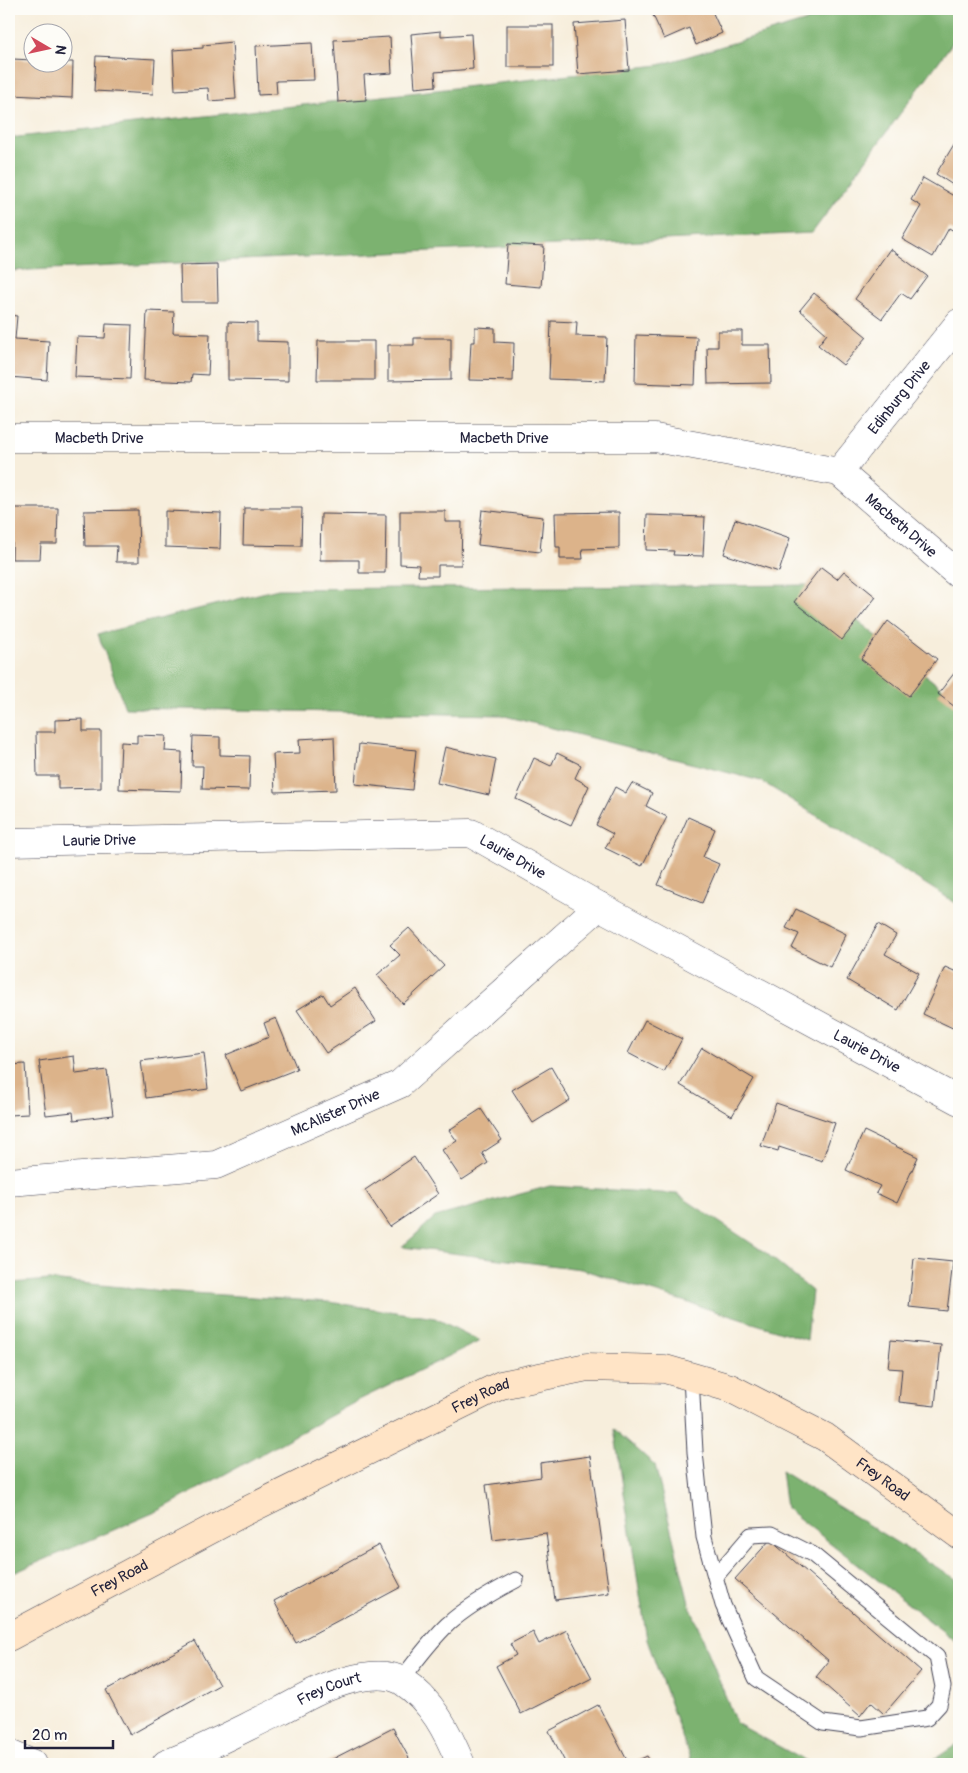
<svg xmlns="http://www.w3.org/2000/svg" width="968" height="1773" font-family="Pangolin,sans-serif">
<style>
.forest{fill:#7bb26f;stroke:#4e6a55}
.building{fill:#dcb38a}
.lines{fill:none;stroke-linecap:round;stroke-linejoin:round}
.lane-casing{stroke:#424153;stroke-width:17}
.street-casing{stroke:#424153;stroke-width:29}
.secondary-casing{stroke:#424153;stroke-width:29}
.lane{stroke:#fff;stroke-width:15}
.street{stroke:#fff;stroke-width:28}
.secondary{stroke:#ffe4c6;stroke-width:28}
.labels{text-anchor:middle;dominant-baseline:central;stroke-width:4;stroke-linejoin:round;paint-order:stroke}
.street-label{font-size:15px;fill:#22223b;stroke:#fdfcf7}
</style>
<rect width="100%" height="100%" fill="#fdfcf7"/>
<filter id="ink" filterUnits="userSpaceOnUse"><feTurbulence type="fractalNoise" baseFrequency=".02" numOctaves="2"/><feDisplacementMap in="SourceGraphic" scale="10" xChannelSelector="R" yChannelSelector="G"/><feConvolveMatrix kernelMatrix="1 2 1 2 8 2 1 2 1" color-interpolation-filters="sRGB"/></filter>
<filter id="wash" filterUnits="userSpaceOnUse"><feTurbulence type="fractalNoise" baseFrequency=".0096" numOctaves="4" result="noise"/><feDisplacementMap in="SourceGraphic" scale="20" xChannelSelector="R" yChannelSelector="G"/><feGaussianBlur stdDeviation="1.12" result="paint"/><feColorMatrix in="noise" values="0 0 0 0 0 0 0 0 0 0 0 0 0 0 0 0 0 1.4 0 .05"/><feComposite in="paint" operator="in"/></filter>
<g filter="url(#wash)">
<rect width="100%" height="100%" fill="#f7eedc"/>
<g class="forest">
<path d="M847 9H959V34L812 233 9 271V138L659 65Z"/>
<path d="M813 585 959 702V905L761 781 501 715 125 708 98 634 278 589Z"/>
<path d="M550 1186 677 1194 766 1253 812 1291 807 1340 581 1269 402 1247 435 1217Z"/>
<path d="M49 1280 163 1291 329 1302 435 1318 480 1341 359 1400 160 1510 9 1575V1286L12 1283Z"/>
<path d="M614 1429 655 1465 689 1603 736 1723 811 1764H692L647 1640Z"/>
<path d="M781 1471 959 1581V1644L786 1508Z"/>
<path d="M959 1743V1764H927Z"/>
</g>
<g id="blocks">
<g class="building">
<path d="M650 9H711L722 33 696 45 689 28 664 39Z"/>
<path d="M625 20 629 70 578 74 574 24Z"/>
<rect x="507" y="25" width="46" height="42"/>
<path d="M441 31V36L471 34 473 69 435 72 436 86 415 88 411 34Z"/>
<path d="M390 37 392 73 364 75 366 100 338 102 334 40Z"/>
<path d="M232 42 236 99 209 101 208 88 175 90 173 50 203 48V45Z"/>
<path d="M312 43 314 80 276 81 277 94 258 95 256 46Z"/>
<path d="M96 56 155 59 153 94 94 91Z"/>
<path d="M13 59 32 60V62H73L72 98 12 95Z"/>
<path d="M959 136V189L936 174Z"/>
<path d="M923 178 959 199V234L949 228 933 257 902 239 921 206 911 200Z"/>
<path d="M508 244 544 246 541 287 505 284Z"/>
<path d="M890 249 927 276 910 299 901 293 882 319 855 299Z"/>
<path d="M217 264 218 302H181L180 265Z"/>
<path d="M814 293 867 337 843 365 818 345 827 334 800 310Z"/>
<path d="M147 311 174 312 173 333 210 334 208 375 192 374 191 382 144 380Z"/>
<path d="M9 315 17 316 15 339 49 341 47 380 9 377Z"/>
<path d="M551 321 577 322 576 336 607 337 605 381 549 379Z"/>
<path d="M228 322 257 323V341L288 342V381L228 380Z"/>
<path d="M106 324 132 325 130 379 75 377 77 337 105 338Z"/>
<path d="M475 327 495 328V342L514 343 513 381 469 380 471 342H475Z"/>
<path d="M718 331H742V345H770L771 383 708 384 707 347H718Z"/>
<path d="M636 335 697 337 695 385 635 383Z"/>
<path d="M414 338H451V380L388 381V345H414Z"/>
<path d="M318 341H374V380H317Z"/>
<path d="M13 508H58L57 544H41L40 559H12Z"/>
<path d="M244 508H302L301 546 243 545Z"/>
<path d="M138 510 139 562H116L117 546H85L84 511Z"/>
<path d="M482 510 543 517 540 552 478 545Z"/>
<path d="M165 511 221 513 220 549 165 547Z"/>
<path d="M400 511H445V522H462L461 565H438V576H418L419 565 400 564Z"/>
<path d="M619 512V548L582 549 583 559H560V547H556L555 513Z"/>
<path d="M321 514 386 515 385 573H359V560H320Z"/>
<path d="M647 515 705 517 703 556 673 555 674 551 646 550Z"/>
<path d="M735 519 790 538 779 572 724 554Z"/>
<path d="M821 567 837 579 844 571 876 597 842 640 794 602Z"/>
<path d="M888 621 937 659 909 696 861 659Z"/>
<path d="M959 667V710L938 694Z"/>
<path d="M83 719V731H101V788L58 789V776H37L36 732H55V720Z"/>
<path d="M137 735 166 736 165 751 182 752 181 791 119 789 121 742 137 743Z"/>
<path d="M193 736 220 737V755L250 756 249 790 202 789 203 766H192Z"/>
<path d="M334 737 336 790 275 792 273 754 300 753 299 739Z"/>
<path d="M359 744 416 750 412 790 355 784Z"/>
<path d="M445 747 496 759 489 795 437 783Z"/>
<path d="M557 753 581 765 575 778 589 786 571 825 516 799 534 758 551 766Z"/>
<path d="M632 783 652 793 646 806 667 817 642 866 605 848 613 834 596 825 615 787 626 793Z"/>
<path d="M688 817 715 829 703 857 719 864 702 903 658 885Z"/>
<path d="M796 909 846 934 830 967 792 948 799 934 786 928Z"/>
<path d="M878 924 896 935 885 954 919 973 898 1010 847 980Z"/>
<path d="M409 928 444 966 403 1004 377 975 400 955 390 945Z"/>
<path d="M945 967 959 973V1031L923 1014Z"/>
<path d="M355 988 376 1021 326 1053 297 1010 323 994 330 1005Z"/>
<path d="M276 1018 297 1069 241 1091 226 1055 269 1037 264 1023Z"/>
<path d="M645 1020 682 1039 664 1072 628 1053Z"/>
<path d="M702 1048 754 1079 732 1116 680 1085Z"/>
<path d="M204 1053 208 1089 146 1098 141 1061Z"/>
<path d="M74 1056 76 1074 107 1070 113 1115 74 1120 73 1112 46 1115 39 1061Z"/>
<path d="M25 1064 28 1114 9 1115V1065Z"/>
<path d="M551 1067 570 1100 533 1123 512 1090Z"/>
<path d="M776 1103 835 1123 822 1161 779 1147 778 1151 761 1146Z"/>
<path d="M481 1109 502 1140 482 1153 488 1163 462 1180 442 1150 457 1141 449 1130Z"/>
<path d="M864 1131 918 1157 897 1203 876 1193 880 1186 846 1170Z"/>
<path d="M414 1157 438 1194 390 1227 365 1190Z"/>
<path d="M914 1258 953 1262 947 1311 909 1307Z"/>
<path d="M891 1340 941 1345 935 1406 899 1402 902 1369 888 1368Z"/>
<path d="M590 1456 609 1593 555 1600 546 1533 493 1540 486 1485 541 1477 540 1463Z"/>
<path d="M770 1540 921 1671 884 1714 871 1702 860 1716 816 1677 829 1661 735 1579Z"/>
<path d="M379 1545 401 1587 296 1643 274 1601Z"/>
<path d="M567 1630 592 1678 521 1714 496 1666 516 1655 510 1644 533 1632 539 1644Z"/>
<path d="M195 1641 219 1685 130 1735 106 1690Z"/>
<path d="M598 1705 629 1764H566L549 1731Z"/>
<path d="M393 1728 412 1764H323Z"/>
<path d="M647 1756 652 1764H630Z"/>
</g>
</g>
</g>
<g filter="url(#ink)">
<use href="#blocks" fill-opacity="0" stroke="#424153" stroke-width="1"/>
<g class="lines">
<defs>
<g id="lane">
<path d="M691 1377 695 1452 704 1537 723 1605 756 1678 823 1723 861 1728 927 1718 939 1705 943 1687 937 1657 812 1554 772 1534 751 1535 715 1577"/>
<path d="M401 1680C416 1661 430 1641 448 1624 468 1606 493 1592 516 1580"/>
</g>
<g id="street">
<path id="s1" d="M9 438H655L839 472 959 575"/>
<path id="s2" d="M839 472 959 323"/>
<path id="s3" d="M9 842 471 833 599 906 959 1101"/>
<path id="s4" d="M9 1182 216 1165 400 1084 599 906"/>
<path d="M9 1754 33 1764"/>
<path id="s5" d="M166 1764C205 1749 242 1729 280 1711 296 1703 312 1693 328 1687 348 1679 383 1669 402 1681 432 1700 448 1733 461 1764"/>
</g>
<g id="secondary">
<path id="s6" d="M9 1637 244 1512 501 1385 587 1367 665 1369 730 1388 825 1437 959 1535"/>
</g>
</defs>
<use href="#lane" class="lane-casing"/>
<use href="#street" class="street-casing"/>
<use href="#secondary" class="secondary-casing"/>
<use href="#lane" class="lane"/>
<use href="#street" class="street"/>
<use href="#secondary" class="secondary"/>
</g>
</g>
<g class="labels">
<g class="street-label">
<text stroke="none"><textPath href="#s2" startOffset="96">Edinburg Drive</textPath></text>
<text stroke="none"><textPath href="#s1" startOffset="90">Macbeth Drive</textPath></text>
<text stroke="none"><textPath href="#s1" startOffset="495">Macbeth Drive</textPath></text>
<text stroke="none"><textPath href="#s1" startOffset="915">Macbeth Drive</textPath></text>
<text stroke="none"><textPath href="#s3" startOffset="90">Laurie Drive</textPath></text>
<text stroke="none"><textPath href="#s3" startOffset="510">Laurie Drive</textPath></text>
<text stroke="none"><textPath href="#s3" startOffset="914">Laurie Drive</textPath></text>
<text stroke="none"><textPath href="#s4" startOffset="338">McAlister Drive</textPath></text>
<text stroke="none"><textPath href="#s6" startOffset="530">Frey Road</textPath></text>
<text stroke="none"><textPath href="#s6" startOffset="965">Frey Road</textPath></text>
<text stroke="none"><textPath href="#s6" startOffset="125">Frey Road</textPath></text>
<text stroke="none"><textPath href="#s5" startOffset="180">Frey Court</textPath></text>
</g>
</g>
<rect width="968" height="1773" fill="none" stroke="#fdfcf7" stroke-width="30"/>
<g transform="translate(48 48) rotate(99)"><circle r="24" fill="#fdfcf7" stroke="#a5a5ac"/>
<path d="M0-4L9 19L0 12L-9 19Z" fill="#d1495b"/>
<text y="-8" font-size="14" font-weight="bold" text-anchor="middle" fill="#22223b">N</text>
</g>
<path d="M25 1740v8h88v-8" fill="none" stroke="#22223b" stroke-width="2.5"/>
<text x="32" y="1740" font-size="15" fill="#22223b" stroke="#fdfcf7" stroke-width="4" paint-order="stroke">20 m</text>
</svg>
